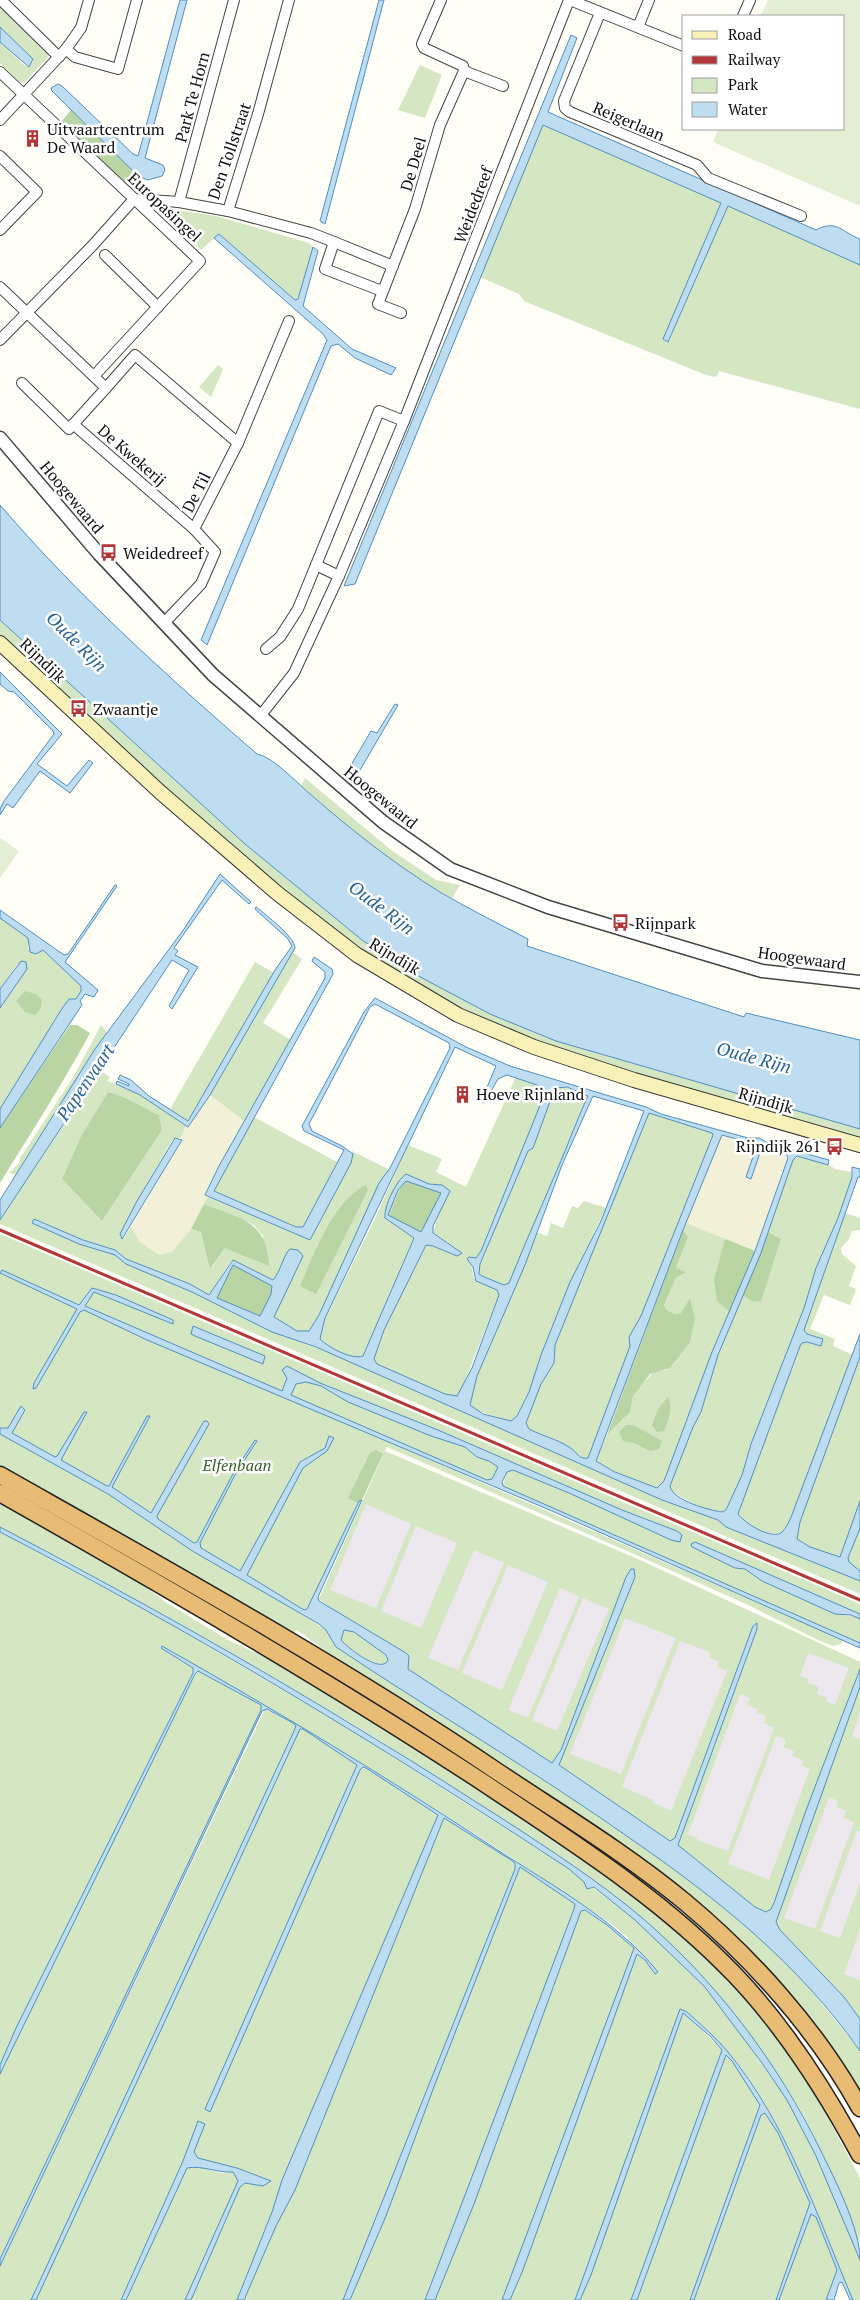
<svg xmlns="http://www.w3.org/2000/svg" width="860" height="2300" font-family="'PT Serif',serif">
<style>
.industrial{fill:#ede7ee}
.farmland{fill:#f2f1d7}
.green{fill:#d4e6c2;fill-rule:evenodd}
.forest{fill:#b8d5a3}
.pitch{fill:#e4eed3}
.water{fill:#bfddf0;stroke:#4e8fc0;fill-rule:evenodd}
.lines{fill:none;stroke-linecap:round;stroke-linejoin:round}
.minor-casing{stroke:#444;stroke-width:12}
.tertiary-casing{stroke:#444;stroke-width:15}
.secondary-casing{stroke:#333;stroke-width:16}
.trunk-casing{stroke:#222;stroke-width:19}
.minor{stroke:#fff;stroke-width:10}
.tertiary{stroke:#fff;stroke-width:12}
.secondary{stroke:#f7f1b8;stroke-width:14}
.trunk{stroke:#e8bc74;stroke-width:16}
.rail{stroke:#b33739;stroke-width:3}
.labels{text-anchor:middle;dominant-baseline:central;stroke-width:5;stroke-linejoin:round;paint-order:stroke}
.street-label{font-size:16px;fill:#111;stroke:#fff}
.poi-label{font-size:16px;fill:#111;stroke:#fff;text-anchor:start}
.park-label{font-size:16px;font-style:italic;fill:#326327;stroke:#fff}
.water-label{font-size:18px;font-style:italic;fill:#266397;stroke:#fff}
</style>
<rect width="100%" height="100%" fill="#fefdf6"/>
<g class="industrial">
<path d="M366 1498 717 1648 860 1819V2003L324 1595Z"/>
<path d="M803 1645 860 1666V1755L793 1679Z"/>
</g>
<g class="farmland">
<path d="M210 1095 244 1121 219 1166 205 1195 208 1197 192 1229 172 1252 159 1255 140 1242 131 1227 180 1144 186 1126 191 1123Z"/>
<path d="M722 1135 755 1144V1151L746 1178 751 1179 762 1147H766L788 1155 755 1251 686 1223Z"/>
</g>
<g class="green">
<path d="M0 6 48 54V57L24 83 19 82 0 63V42L25 66 33 62V59L0 27Z"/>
<path d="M420 65 442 75 425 118 398 110Z"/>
<path d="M543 125 721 203 663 340 669 341 728 206 860 265V409L719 371 716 377 706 375 524 301 519 294 480 277Z"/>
<path d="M157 207 216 216 309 243 313 247 298 299 295 300 219 234 201 250Z"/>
<path d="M218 365 223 369 211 397 199 387Z"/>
<path d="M0 620 245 844 362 940 407 970 490 1014 556 1041 860 1129V1142L530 1043 457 1010 349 947 259 875 0 635Z"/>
<path d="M305 778 391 850 436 880 460 885 452 898C397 868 348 827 301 786Z"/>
<path d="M0 918 28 938V949L43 950 81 986V991L76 999H69L61 1010 0 1109V1008L27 969 17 964 0 989Z"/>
<path d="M292 952 302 959 263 1023 291 1040 244 1121 210 1095Z"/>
<path d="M255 962 274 973 188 1121 170 1109Z"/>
<path d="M101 1025 107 1033 16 1175 9 1173 19 1163 20 1158 74 1076Z"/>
<path d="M100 1071 110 1077 107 1081 140 1095 186 1126 181 1138H175L171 1142 137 1201 120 1236 123 1239 131 1227 140 1242 159 1255 172 1252 191 1229 201 1232 209 1266 212 1268 225 1248 264 1237 254 1225 204 1204 208 1197 310 1240 351 1163 352 1151 388 1169 319 1315 308 1332 297 1331 274 1317 303 1256 287 1253 279 1273 273 1280 231 1261 209 1295 190 1284 126 1259 115 1250 83 1240 35 1219 34 1224 115 1255 126 1264 192 1292 272 1332 335 1355 662 1500 718 1520 726 1527 849 1576 860 1581V1594L0 1224V1220ZM108 1092C127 1096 141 1107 159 1115L162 1130 102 1221 62 1179 81 1136Z"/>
<path d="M516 1077 537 1085 545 1093 481 1251 476 1258 467 1259C474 1268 471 1270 474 1278 478 1285 491 1287 497 1290L499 1295 460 1393 457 1396 445 1394 377 1364 374 1359 384 1330 426 1245 433 1246 457 1256 449 1243 433 1233 439 1212 414 1236 363 1356C350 1359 328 1348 320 1339L325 1319 374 1221 408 1145 442 1159 436 1172 466 1187Z"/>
<path d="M555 1087H566L588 1096C577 1117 571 1138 562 1159 544 1201 526 1242 509 1283L505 1285 482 1276 479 1274 480 1264 528 1151 533 1148Z"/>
<path d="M649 1112 712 1133 713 1135 641 1316 629 1337 630 1346 588 1458C578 1460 576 1450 568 1446 555 1440 542 1436 529 1429L526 1424 541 1384 554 1363 555 1345Z"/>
<path d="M254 1117 337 1162 303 1227H296L214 1191Z"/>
<path d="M799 1156 828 1164 835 1169 851 1172 852 1177 838 1218 816 1268 804 1308 742 1475 726 1510 722 1512 700 1508 673 1492 670 1488 671 1483 693 1427 701 1412 718 1355 743 1296 752 1301 761 1302 781 1239 768 1232 793 1160Z"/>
<path d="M584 1201 606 1208 570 1282 541 1355 529 1392 517 1415 511 1421 474 1410 469 1401 474 1383 525 1265 536 1232 547 1236 551 1223 563 1228 572 1206 578 1208Z"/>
<path d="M845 1213 860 1218V1230L852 1231 849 1239 841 1248 842 1254 856 1266 849 1286 856 1289 850 1305 824 1295 810 1329 835 1339 833 1346 853 1355 790 1520 782 1532C766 1537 747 1525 738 1514L800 1346 802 1343 807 1342 821 1346 823 1339 807 1334 804 1330Z"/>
<path d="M686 1223 755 1251 712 1352 664 1481 657 1488 630 1479 596 1461 607 1435 630 1412 633 1396 639 1387 654 1372 666 1370 674 1364 695 1318 690 1298 681 1313 674 1314 667 1310 664 1305 676 1278 686 1272 676 1268 688 1237 683 1230Z"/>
<path d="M0 1234 860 1604V1614L829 1602 721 1553 735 1568 745 1569 762 1581 835 1614 858 1617 860 1619V1643L503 1486 507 1472 513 1470 569 1493 671 1540 679 1541 658 1523 622 1510 438 1430 396 1421 465 1447 477 1457 489 1461 498 1467 492 1480H487L388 1437 386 1441 827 1633 842 1640 841 1644 833 1646 818 1640 746 1604 641 1557 387 1447 385 1451 640 1560 860 1662V1669L805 1813 774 1903 771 1909 766 1912 755 1907 678 1845 758 1626 754 1624 753 1626 675 1838 670 1842 559 1765 635 1577H626L561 1750 552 1763 414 1673 319 1599 383 1455 357 1503 335 1555 303 1615 326 1630 336 1647 585 1807 685 1876 749 1928 801 1978 860 2051V2092C822 2032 780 1977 728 1928 674 1876 610 1837 548 1797 479 1753 410 1708 342 1664L303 1634 296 1630 293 1636 202 1580 0 1468ZM366 1504 411 1524 376 1608 330 1590ZM416 1526 457 1543 421 1628 381 1611ZM474 1550 504 1563 458 1670 428 1658ZM508 1565 548 1582 502 1690 462 1673ZM560 1588 579 1597 528 1718 508 1710ZM583 1598 609 1609 557 1731 532 1720ZM625 1618 676 1638 621 1774 570 1754ZM680 1641 710 1652 709 1657 719 1662 717 1667 727 1671 671 1811 652 1802 653 1800 622 1787ZM808 1653 849 1668 835 1705 826 1701 827 1698 817 1694 819 1687 808 1683 809 1679 800 1676ZM740 1694 750 1698 747 1705 758 1709 756 1712 766 1716 764 1723 774 1728 728 1851 697 1840V1838L688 1834ZM776 1736 786 1740 784 1747 794 1751 792 1756 803 1760 801 1765 810 1769 769 1880 728 1864Z"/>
<path d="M860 1357V1501L851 1531 840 1558 810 1547 797 1539 800 1522Z"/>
<path d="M0 1502 133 1578 167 1603 228 1640 271 1660 417 1750 510 1809 656 1912 724 1972 767 2024 811 2086 860 2178V2244C841 2198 824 2150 798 2106 750 2026 689 1954 615 1897 549 1853 484 1806 417 1764 281 1679 142 1601 0 1527Z"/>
<path d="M860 1528V1571L849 1562 848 1558Z"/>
<path d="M0 1532 158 1617 349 1729 569 1869 635 1920 704 1986 737 2028 787 2100 816 2156 860 2260V2300H853C815 2211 778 2093 705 2028 697 2021 690 2013 681 2009L575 2300H510L523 2270 637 1954 645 1960 654 1974 658 1972 627 1937 613 1925C466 1826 317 1732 161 1649L193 1668V1673L16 2028 0 2065Z"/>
<path d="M344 1630 354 1632 386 1655 388 1660 386 1663C376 1669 348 1648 341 1640Z"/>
<path d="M198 1671 262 1705 261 1710 0 2259V2074L195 1674Z"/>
<path d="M860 1687V1712L852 1736 860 1739V1831L857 1830 820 1931 840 1938 860 1883V1929L844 1974 860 1980V2019L844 1997 780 1930 776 1922ZM829 1797 838 1801 836 1807 846 1811 844 1818 854 1822 815 1929 784 1918Z"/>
<path d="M265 1709 293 1723 296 1726 294 1731 31 2300H0V2266Z"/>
<path d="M299 1729H303L357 1764 206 2109 210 2111 360 1770 363 1767 366 1768 438 1815 282 2180 272 2212 237 2300H191L240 2187 245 2183 263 2186 271 2181 237 2168 198 2158 193 2153 204 2124 198 2121 183 2161 121 2300H36Z"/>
<path d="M444 1818 511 1860 515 1863V1869L343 2300H244L276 2226 295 2190Z"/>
<path d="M520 1867 575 1904 574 1909 425 2300H350L386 2216 435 2084Z"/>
<path d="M582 1909 607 1925 634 1948V1952L502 2300H435L474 2204Z"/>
<path d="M682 2014 687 2015 722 2050 631 2300H580Z"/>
<path d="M726 2055 732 2061 760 2105 690 2300H637Z"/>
<path d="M762 2113H765C785 2138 797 2174 811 2203L776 2300H694Z"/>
<path d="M195 2166 222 2173 233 2172 238 2177V2181L185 2300H126L187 2168Z"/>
<path d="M811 2214 816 2217 837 2270 826 2300H779Z"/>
</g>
<g class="forest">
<path d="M71 110 138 176 132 190 61 122Z"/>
<path d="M25 991 36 994 42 1000 41 1008 35 1015 25 1012 16 1001Z"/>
<path d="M70 1025H77L90 1033C62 1085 30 1134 0 1183V1128Z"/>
<path d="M108 1092C127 1096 141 1107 159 1115L162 1130 102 1221 62 1179 81 1136Z"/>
<path d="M403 1182C408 1181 435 1190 442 1193L421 1232 389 1216Z"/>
<path d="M366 1185 368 1190 316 1294 300 1286C314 1254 333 1201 366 1185Z"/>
<path d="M204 1204C240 1219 267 1220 269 1266L225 1248 211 1268 209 1266 201 1232 191 1229Z"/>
<path d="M683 1230 688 1237 676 1268 686 1272 676 1278 664 1305 667 1310 674 1314 681 1313 690 1298 695 1318 690 1342 670 1368 650 1374 633 1396 630 1412 607 1435Z"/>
<path d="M768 1232 781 1239 761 1302 752 1301 743 1296Z"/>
<path d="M725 1239 755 1251 730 1312 717 1301 714 1280Z"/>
<path d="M233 1265 272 1286 271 1294 260 1316 217 1298Z"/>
<path d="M668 1397C673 1408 669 1420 664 1431L657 1432 652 1425 658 1409Z"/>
<path d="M626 1425H633L662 1441 659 1449 650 1451 634 1443 623 1441 619 1432Z"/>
<path d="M376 1450 383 1454 362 1500 358 1503 348 1498 370 1453Z"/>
</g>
<g class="pitch">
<path d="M768 0H860V206L713 142 718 129H844V16H761Z"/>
<path d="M0 838 19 851 0 878Z"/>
</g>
<g class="water">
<path d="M180 0H187L145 158 163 165 165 170 162 176 148 180 138 176 52 91 51 88 58 84 62 86 133 154 138 156Z"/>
<path d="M379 0H384L325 224 320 221Z"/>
<path d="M0 27 33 59 29 67 0 42Z"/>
<path d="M571 35 577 38 548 112 816 230C837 219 841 232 860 239V265L728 206 668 342 663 339 721 203 543 125 355 584 344 586Z"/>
<path d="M219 234 295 300 298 299 313 247 318 251 303 306 352 349 396 368 391 375 355 358 338 344 331 346 207 645 201 640 327 340 323 334 214 238Z"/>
<path d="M0 505C78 596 167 676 257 754 273 757 296 782 309 793 350 829 393 863 440 892 469 909 499 924 528 939L527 946 744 1017 746 1013 860 1040V1129L556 1041 490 1014 407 970 362 940 245 844 0 620Z"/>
<path d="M0 672 62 734 37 764 67 786 89 760 93 763 70 793 40 771 13 808 7 804 0 815V809L4 801 54 734 53 731 14 692 8 691 0 684Z"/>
<path d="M395 704 398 705 349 789 341 782 371 731 377 733Z"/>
<path d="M220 874 251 902 249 904 222 880 174 948 178 951 175 955 198 967 172 1009 169 1006 189 970 172 960 0 1220V1200L95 1049 184 929Z"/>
<path d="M115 885 117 886 65 962 98 990 94 997 85 994 80 1001 82 1005 0 1128V1109L61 1010 69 999H76L81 991V986L43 950 36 954 30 952 28 938 0 918V910L64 955 68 954Z"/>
<path d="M256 907C266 915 294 936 295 948L210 1095 188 1127 140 1095 116 1084 117 1081 129 1086V1084L118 1079 120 1075 131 1080 149 1096 188 1121 275 970 292 946 288 939 255 909Z"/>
<path d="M314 957 332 969 333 974 214 1191 296 1227H303L344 1150 304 1131 302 1126 364 1012 375 998 466 1047 510 1066 646 1107 661 1114 748 1138H759L768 1143 829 1160 828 1165 797 1156 793 1160 761 1253 718 1355 701 1412 693 1427 670 1486C673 1501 709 1510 722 1512L726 1510 742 1475 751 1444 804 1308 816 1268 838 1218 852 1177V1167L860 1169V1177H858L804 1330 807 1334 823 1339 821 1346 807 1342 802 1343 800 1346 738 1514C744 1522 768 1539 781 1533 786 1529 791 1518 793 1512L860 1334V1357L800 1522 797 1539 810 1547 840 1557 860 1501V1528L848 1558 849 1562 860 1571V1581L726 1527 718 1520 662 1500 316 1347 272 1332 192 1292 126 1264 115 1255 79 1244 32 1223 34 1219 83 1240 115 1250 126 1259 190 1284 209 1295 233 1260 273 1280C281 1271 284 1253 290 1249L298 1250 303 1256 274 1317 297 1331H309L319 1315 379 1183 390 1168 450 1048 449 1043 375 1004 370 1007 309 1124 312 1131 342 1146 353 1154 351 1163 310 1240 205 1195 219 1166 325 978V972L312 961ZM455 1047 496 1066 481 1101 484 1103 498 1079 507 1075 537 1085 545 1093 481 1251 476 1258 469 1257 467 1259 473 1267 476 1281 497 1290 499 1295 472 1368 457 1396 445 1394 377 1364 374 1359 384 1330 426 1245 433 1246 457 1256 462 1253 433 1233V1226L450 1191 442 1185 429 1184 406 1174C396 1181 384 1206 385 1218L414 1238 363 1356C351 1360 328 1347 320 1339L325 1318ZM567 1087 588 1096C577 1119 570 1140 560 1163 543 1203 525 1243 509 1283L504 1285 482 1276 479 1274 480 1264 528 1151 533 1148 555 1088ZM593 1096 644 1111 601 1221 570 1282 541 1355 529 1392 517 1416 511 1421 483 1414 470 1405 477 1376 525 1265 562 1165ZM649 1113 712 1133 713 1135 641 1316 629 1337 630 1346 588 1458C578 1460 577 1451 569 1447 557 1439 542 1436 529 1429L526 1423 541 1384 554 1363 555 1345ZM722 1135 755 1144V1151L746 1177 751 1179 762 1147H767L785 1152 788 1158 755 1251 712 1352 664 1481 657 1488 615 1472 596 1461 683 1230ZM406 1181 441 1193 421 1232 388 1215 398 1190ZM233 1265 272 1286 271 1294 260 1316 217 1298Z"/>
<path d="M21 961 26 962 27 969 0 1008V989Z"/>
<path d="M175 1138 182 1140 122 1239 120 1234 137 1201Z"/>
<path d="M2 1270 79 1305 92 1288 116 1295 173 1320V1324L94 1292 85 1306 282 1391 287 1378 282 1370 287 1366 320 1383 438 1430 622 1510 677 1531 682 1535 680 1542 671 1540 569 1493 513 1470 507 1472 502 1482 503 1486 860 1643V1648L552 1511 147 1340 84 1310 80 1312 36 1388 33 1389 34 1383 77 1309 0 1273ZM306 1382 321 1386 348 1402 431 1436 465 1447 477 1457 489 1461 498 1467 492 1479 487 1480 291 1395 296 1384Z"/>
<path d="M193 1326 265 1356 263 1364 195 1336 191 1334Z"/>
<path d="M21 1406 25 1410 12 1433 55 1457 57 1456 84 1412H87L61 1460 107 1486H109L147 1416H150L112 1487 151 1513 204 1421H207L209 1424 157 1516 158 1519 194 1543 197 1542 234 1472 255 1440 257 1441 236 1473 200 1543 201 1548 240 1571 300 1462 325 1448 329 1436 334 1438 327 1451 303 1468 247 1575 304 1610 307 1609 359 1501 362 1500 318 1597 319 1601 406 1653 409 1656 408 1669 552 1763 561 1750 626 1577 631 1569H634L635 1577 559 1765 670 1841 675 1838 753 1626 757 1623V1629L678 1845 755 1907 766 1912 771 1909 774 1903 805 1813 860 1669V1687L776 1922 780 1930 844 1997 860 2019V2051C799 1964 718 1899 631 1839 535 1771 433 1712 336 1647L326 1630 319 1624 194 1552 108 1494 0 1434V1428H8ZM344 1630 354 1632 386 1655 388 1660 386 1663C376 1670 348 1648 341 1640Z"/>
<path d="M0 1527C128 1594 254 1664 377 1740 421 1766 463 1794 506 1821 552 1851 598 1881 640 1916 716 1981 777 2061 821 2151 835 2180 860 2228 860 2260L816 2156 787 2100 762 2063 704 1986 635 1920 594 1887 587 1889 584 1882 569 1869C385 1748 196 1633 0 1532Z"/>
<path d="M695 1542 860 1614V1619L851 1615 835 1614 762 1581 745 1569 735 1568 692 1547 691 1544Z"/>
<path d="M162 1646C275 1710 387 1777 496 1849 553 1886 615 1919 658 1972L655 1974 645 1960 637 1954 523 2270 510 2300H502L634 1948 607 1925 585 1910 581 1911 474 2204 435 2300H425L574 1909 575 1904 520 1867 435 2084 386 2216 350 2300H343L515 1869V1863L511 1860 444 1818 295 2190 276 2226 244 2300H237L272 2212 282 2180 438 1815 366 1768 363 1767 360 1770 210 2112 205 2109 357 1765 303 1729H300L36 2300H31L294 1731 296 1726 293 1723 267 1709 262 1711 0 2266V2259L261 1710V1705L198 1671 195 1674 0 2074V2065L16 2028 193 1673V1668L161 1648Z"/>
<path d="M680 2009 687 2012C701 2025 716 2037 728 2052 787 2123 817 2216 853 2300H850L842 2282 839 2283 834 2300H826L837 2270 816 2217 811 2214 779 2300H776L810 2203 778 2133 765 2113 761 2115 694 2300H690L760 2105 732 2061 726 2055 637 2300H631L722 2050 711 2037 683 2013 591 2275 580 2300H575Z"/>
<path d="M198 2121 205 2124 194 2152 198 2158 237 2168 271 2181 263 2186 245 2183 240 2187 191 2300H185L238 2181 233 2172C217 2173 202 2165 187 2168L126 2300H121L183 2161Z"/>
</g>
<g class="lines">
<defs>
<g id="minor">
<path d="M1 0 59 57"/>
<path d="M570 0 684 46"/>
<path d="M600 13 564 101 565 108 570 112 697 165 708 178 801 216"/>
<path d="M743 16 750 0"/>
<path d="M638 27 649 0"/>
<path d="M66 49 75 57 118 69 137 0"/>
<path d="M464 71 503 86"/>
<path d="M0 72 200 261 94 376"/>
<path d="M0 120 66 49 81 28 89 0"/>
<path d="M0 156 37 192 0 230"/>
<path d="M179 202 234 0"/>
<path d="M228 211 311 233 334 242"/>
<path d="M105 255 158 307"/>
<path d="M0 287 106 388 69 429 22 383"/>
<path d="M382 291 325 269 334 242 393 266"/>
<path d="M401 313 378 304 415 209 440 125 464 71 463 66 424 48 422 44 441 0"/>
<path d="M0 340 93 245 134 199 179 202 228 211 258 114 289 0"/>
<path d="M106 388 135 355 238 443"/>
<path d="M73 424 194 529 215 552 201 584 164 623"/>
<path d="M194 529 238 443 289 321"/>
<path d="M316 565 339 576"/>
<path d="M266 649 280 637 298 609 379 411 404 421"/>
<path d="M261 715 294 673 339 576 404 421 569 0"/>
</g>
<path id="tertiary" d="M0 438 99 554 213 675 383 822 450 869 548 907 762 971 860 982"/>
<path id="secondary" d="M0 643 160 792 277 893 357 955 458 1015 534 1047 634 1080 860 1145"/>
<g id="trunk">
<path d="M0 1475C168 1570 338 1664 498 1772 561 1814 627 1854 685 1902 753 1959 817 2030 860 2108"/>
<path d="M0 1493C164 1586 327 1680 484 1783 572 1842 660 1897 734 1974 785 2027 825 2090 860 2155"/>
</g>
</defs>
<use href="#minor" class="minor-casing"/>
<use href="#tertiary" class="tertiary-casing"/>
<use href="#secondary" class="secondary-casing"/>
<use href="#trunk" class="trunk-casing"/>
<use href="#minor" class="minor"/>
<use href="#tertiary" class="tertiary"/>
<use href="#secondary" class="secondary"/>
<use href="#trunk" class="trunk"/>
<path class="rail" d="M0 1230 860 1600"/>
</g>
<defs>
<symbol id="building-bare" viewBox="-9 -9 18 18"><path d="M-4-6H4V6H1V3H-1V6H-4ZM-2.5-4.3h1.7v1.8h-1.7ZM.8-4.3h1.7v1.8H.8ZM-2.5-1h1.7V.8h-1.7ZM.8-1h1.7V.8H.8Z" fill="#b33739" stroke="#fff" stroke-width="2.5" paint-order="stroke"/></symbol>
<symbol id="bus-bare" viewBox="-9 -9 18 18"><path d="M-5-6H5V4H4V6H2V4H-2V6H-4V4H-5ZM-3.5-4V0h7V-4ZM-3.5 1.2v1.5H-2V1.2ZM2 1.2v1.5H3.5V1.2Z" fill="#b33739" stroke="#fff" stroke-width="2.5" paint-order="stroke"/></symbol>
</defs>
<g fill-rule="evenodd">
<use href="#building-bare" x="20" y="126" width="25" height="25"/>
<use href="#bus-bare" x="96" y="540" width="25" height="25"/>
<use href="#bus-bare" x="66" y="696" width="25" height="25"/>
<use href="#bus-bare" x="608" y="910" width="25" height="25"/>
<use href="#building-bare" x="450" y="1082" width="25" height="25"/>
<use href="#bus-bare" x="822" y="1134" width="25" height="25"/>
</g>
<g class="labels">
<g class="street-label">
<text transform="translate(192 97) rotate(-75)">Park Te Horn</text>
<text transform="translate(629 121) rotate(23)">Reigerlaan</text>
<text transform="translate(229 151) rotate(-71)">Den Tollstraat</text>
<text transform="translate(413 164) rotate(-74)">De Deel</text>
<text transform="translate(473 205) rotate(-69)">Weidedreef</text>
<text transform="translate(165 207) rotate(43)">Europasingel</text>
<text transform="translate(132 455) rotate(41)">De Kwekerij</text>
<text transform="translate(196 492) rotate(-63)">De Til</text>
<text transform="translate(72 497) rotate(50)">Hoogewaard</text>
<text transform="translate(43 660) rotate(44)">Rijndijk</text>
<text transform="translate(381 797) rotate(39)">Hoogewaard</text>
<text transform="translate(395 956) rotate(31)">Rijndijk</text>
<text transform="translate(802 958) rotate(8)">Hoogewaard</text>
<text transform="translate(766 1100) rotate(16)">Rijndijk</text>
</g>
<g class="poi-label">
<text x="47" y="129">Uitvaartcentrum<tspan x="47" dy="18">De Waard</tspan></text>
<text x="123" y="553">Weidedreef</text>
<text x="93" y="709">Zwaantje</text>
<text x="635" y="923">Rijnpark</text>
<text x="476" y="1094">Hoeve Rijnland</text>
<text x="821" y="1146" text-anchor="end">Rijndijk 261</text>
</g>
<g class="park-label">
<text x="237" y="1465">Elfenbaan</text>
</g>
<g class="water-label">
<text transform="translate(77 641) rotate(45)">Oude Rijn</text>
<text transform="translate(382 907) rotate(37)">Oude Rijn</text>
<text transform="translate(754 1057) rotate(15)">Oude Rijn</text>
<text transform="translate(85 1082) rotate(-56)">Papenvaart</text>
</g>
</g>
<rect x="682" y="15" width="162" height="115" fill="#ffffff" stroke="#a0a0a0"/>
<rect x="692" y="31" width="25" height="8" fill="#f7f1b8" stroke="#a0a0a0"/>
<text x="728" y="40" font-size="15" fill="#111111">Road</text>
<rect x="692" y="56" width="25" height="8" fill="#b33739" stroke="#a0a0a0"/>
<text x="728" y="65" font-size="15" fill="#111111">Railway</text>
<rect x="692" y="78" width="25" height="15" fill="#d4e6c2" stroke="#a0a0a0"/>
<text x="728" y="90" font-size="15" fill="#111111">Park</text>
<rect x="692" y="102" width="25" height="15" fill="#bfddf0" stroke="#a0a0a0"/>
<text x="728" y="115" font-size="15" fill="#111111">Water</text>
</svg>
